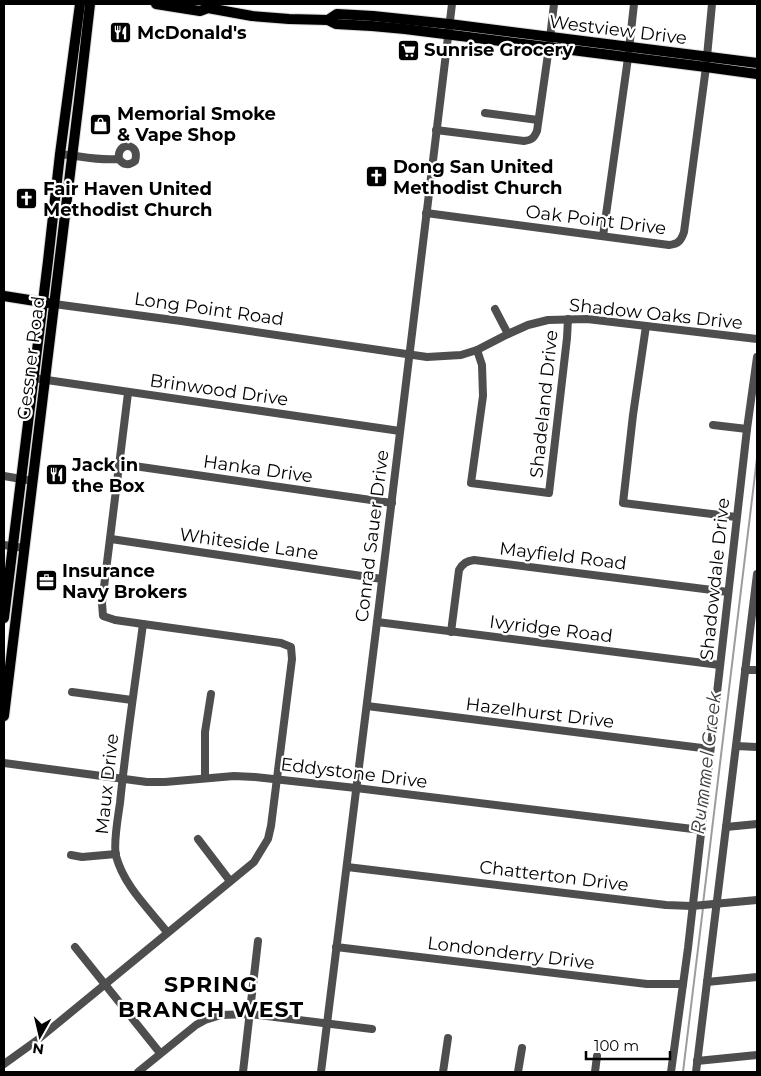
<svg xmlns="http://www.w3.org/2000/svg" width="761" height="1076" font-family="Montserrat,sans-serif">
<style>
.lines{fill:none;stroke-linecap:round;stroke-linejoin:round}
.stream{stroke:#9c9c9c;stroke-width:2}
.major-casing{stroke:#dbdbdb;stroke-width:12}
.minor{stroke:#4e4e4e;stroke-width:8}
.major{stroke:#000;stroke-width:10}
.labels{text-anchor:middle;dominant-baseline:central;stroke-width:4.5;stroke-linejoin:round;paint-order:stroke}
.street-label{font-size:18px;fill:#000;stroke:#fff}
.poi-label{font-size:18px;font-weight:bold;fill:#000;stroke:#fff;text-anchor:start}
.water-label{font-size:19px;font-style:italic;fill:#3d3d3d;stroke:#fff}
.district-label{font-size:22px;font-weight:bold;letter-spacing:1px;fill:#000;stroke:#fff}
</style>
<rect width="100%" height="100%" fill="#fff"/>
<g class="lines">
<g class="stream">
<path d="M703 904 757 458"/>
<path d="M683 1072 703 908"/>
</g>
<defs>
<g id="major">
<path d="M156 4 200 11 208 8 252 16 289 19 328 20 336 24 372 26 405 29 706 67 757 74"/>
<path d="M328 20 337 14 373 16 449 24 757 63"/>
<path d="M4 296 48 303"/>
<path d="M4 618 48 261 60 154 80 4"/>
<path d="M4 716 79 100 90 4"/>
</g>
</defs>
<use href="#major" class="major-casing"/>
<g class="minor">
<path d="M485 113 538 120"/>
<path d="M436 130 524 141C532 140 534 138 537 131L549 47 554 4"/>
<path d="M60 154C81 156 97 161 119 159 123 165 129 166 135 161 141 142 116 141 119 159"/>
<path d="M426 213 669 245C678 244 681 241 684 232L706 67 712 4"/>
<path d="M603 236 628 58 634 4"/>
<path d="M54 304 181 321 427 357 461 355 477 350 508 334 528 325 548 320 587 319 757 339"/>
<path d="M495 309 508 334"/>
<path d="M646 326 633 415 623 503 736 517"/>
<path d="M477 350 482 365 483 396 471 483 549 493 567 338 568 319"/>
<path d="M33 378 400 431"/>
<path d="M713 425 747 429"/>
<path d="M120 464 392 503"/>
<path d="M4 476 27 480"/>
<path d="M111 539 382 579"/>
<path d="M4 545 24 548"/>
<path d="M377 622 720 665"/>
<path d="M143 624C135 684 126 743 120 803 118 817 113 844 116 856 124 886 149 909 167 932"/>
<path d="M451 632 459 570C463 563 467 561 474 560L728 592"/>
<path d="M745 670H757"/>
<path d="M72 692 132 700"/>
<path d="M367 706 710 749"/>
<path d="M736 746 757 747"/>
<path d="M4 763 147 782H165L234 776 255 777 356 788 701 830"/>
<path d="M205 778V732L211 694"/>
<path d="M726 827 757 824"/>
<path d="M198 839 230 881"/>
<path d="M71 855 82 857 116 854"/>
<path d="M347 867 666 905 692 906 757 900"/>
<path d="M75 947 160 1053"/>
<path d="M336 947 647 984H683"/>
<path d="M707 982 757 977"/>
<path d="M697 1061 757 1055"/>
<path d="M4 1064 36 1041 254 862 268 839 271 826 292 659 291 647 281 643 143 624 115 620 103 616 102 603 128 393"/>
<path d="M138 1072 196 1025 205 1020 221 1015 250 1014 372 1029"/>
<path d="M243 1072 258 941"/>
<path d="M321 1072 377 622 452 4"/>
<path d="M443 1072 448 1038"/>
<path d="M518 1072 522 1048"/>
<path d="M595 1072 597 1056"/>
<path d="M671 1072 688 948 747 429 757 357"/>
<path d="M696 1072 757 574"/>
</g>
<use href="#major" class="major"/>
</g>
<defs>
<symbol id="restaurant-square" viewBox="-11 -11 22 22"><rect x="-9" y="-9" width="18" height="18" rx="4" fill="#000" stroke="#fff"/><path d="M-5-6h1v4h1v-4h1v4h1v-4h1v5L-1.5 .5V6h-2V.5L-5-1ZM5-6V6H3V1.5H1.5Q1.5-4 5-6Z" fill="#fff"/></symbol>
<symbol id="supermarket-square" viewBox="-11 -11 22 22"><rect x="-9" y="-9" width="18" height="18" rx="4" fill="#000" stroke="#fff"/><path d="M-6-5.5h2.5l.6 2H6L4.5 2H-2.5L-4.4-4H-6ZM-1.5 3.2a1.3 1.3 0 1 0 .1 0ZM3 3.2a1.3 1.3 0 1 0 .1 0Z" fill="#fff"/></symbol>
<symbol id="shop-square" viewBox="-11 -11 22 22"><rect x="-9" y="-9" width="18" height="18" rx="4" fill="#000" stroke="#fff"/><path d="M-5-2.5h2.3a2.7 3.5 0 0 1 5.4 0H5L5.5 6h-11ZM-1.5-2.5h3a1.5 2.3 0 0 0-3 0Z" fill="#fff"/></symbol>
<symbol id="church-square" viewBox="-11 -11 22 22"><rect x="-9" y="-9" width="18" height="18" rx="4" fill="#000" stroke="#fff"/><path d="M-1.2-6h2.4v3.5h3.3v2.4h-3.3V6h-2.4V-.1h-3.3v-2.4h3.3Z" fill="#fff"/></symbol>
<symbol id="office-square" viewBox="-11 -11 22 22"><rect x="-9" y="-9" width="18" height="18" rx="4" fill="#000" stroke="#fff"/><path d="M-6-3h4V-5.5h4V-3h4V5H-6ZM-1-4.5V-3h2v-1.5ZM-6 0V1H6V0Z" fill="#fff"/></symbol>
</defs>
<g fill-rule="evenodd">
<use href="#restaurant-square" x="108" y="20" width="25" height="25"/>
<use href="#supermarket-square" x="396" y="38" width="25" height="25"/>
<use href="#shop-square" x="88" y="112" width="25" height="25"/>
<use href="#church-square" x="364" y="164" width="25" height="25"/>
<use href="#church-square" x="14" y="186" width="25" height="25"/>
<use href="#restaurant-square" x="44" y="462" width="25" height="25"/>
<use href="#office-square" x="34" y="568" width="25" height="25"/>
</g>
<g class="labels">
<g class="street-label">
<text transform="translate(618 30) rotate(7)">Westview Drive</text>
<text transform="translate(596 220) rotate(7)">Oak Point Drive</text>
<text transform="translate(209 309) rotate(8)">Long Point Road</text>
<text transform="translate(656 314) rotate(6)">Shadow Oaks Drive</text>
<text transform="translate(31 358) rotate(-83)">Gessner Road</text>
<text transform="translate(219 390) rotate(8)">Brinwood Drive</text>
<text transform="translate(544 404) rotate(-84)">Shadeland Drive</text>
<text transform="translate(258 469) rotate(8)">Hanka Drive</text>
<text transform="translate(372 536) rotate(-83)">Conrad Sauer Drive</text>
<text transform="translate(249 544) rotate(8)">Whiteside Lane</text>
<text transform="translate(563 556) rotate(7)">Mayfield Road</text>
<text transform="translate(715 579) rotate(-84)">Shadowdale Drive</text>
<text transform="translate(551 629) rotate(7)">Ivyridge Road</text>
<text transform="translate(540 713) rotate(7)">Hazelhurst Drive</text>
<text transform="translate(354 773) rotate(7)">Eddystone Drive</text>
<text transform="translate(107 784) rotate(-84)">Maux Drive</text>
<text transform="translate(554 876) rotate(7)">Chatterton Drive</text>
<text transform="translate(511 953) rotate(7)">Londonderry Drive</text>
</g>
<g class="poi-label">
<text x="137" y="33">McDonald's</text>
<text x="424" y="50">Sunrise Grocery</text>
<text x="117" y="114">Memorial Smoke<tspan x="117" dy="21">&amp; Vape Shop</tspan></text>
<text x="393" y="167">Dong San United<tspan x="393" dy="21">Methodist Church</tspan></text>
<text x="43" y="189">Fair Haven United<tspan x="43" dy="21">Methodist Church</tspan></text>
<text x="72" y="465">Jack in<tspan x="72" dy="21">the Box</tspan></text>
<text x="62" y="571">Insurance<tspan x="62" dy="21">Navy Brokers</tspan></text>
</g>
<g class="water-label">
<text transform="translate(706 763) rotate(-83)">Rummel Creek</text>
</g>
<g class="district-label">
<text x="211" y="984">SPRING<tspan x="211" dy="25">BRANCH WEST</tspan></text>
</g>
</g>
<rect width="761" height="1076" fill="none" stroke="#000000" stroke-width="10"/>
<g transform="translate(40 1036) rotate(188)" stroke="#ffffff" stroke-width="4" paint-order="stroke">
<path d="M0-4L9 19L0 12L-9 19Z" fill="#000000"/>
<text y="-8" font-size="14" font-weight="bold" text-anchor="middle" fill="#000000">N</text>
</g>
<path d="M586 1051v8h84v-8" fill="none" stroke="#000000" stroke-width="2.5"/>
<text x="594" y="1051" font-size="15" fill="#000000" stroke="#ffffff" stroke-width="4" paint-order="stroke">100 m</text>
</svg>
